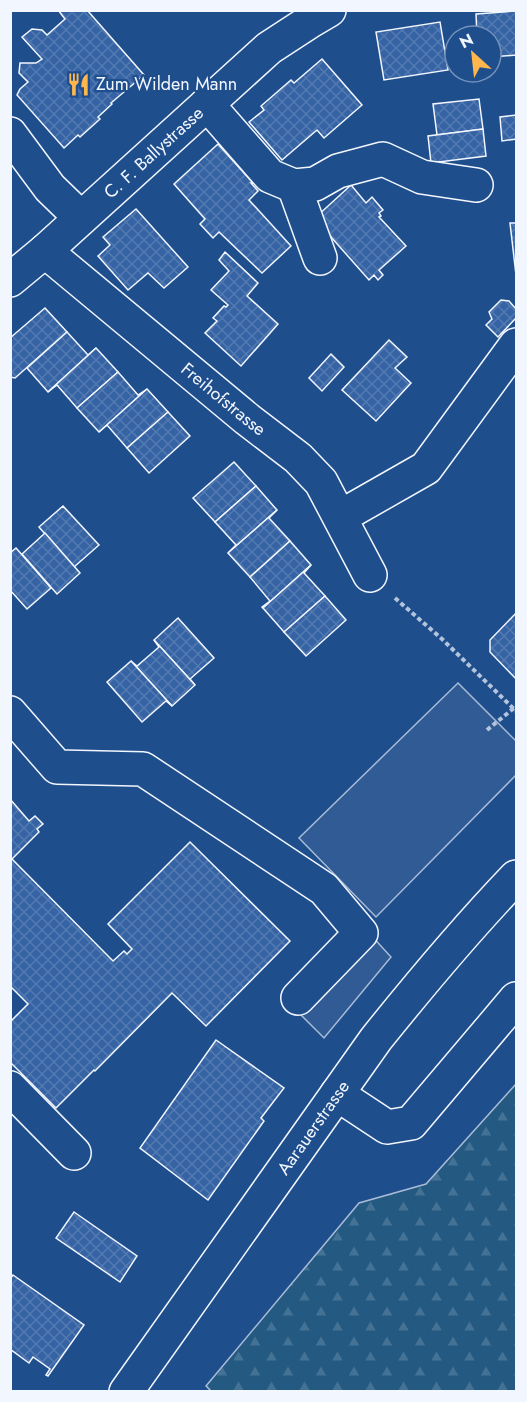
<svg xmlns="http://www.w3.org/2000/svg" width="527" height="1402" font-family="Jost,sans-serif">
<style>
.forest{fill:url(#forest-firs);stroke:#a8bbd7;stroke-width:1.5}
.parking{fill:#305b95;stroke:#a8bbd7;stroke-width:1.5}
.building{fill:url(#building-cross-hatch);stroke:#f2f6ff;stroke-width:1.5}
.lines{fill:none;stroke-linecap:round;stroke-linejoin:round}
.minor-casing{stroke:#f2f6ff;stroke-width:36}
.major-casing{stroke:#f2f6ff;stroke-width:36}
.path{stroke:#b3c4dc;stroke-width:4;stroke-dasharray:4.5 3;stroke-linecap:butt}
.minor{stroke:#1f4e8c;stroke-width:33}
.major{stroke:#1f4e8c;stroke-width:33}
.labels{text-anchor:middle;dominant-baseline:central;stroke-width:4.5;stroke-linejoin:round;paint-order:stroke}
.poi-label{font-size:18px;fill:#f2f6ff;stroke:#1f4e8c;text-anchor:start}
.street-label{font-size:18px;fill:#f2f6ff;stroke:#1f4e8c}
</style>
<defs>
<pattern id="forest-firs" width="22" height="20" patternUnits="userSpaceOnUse" patternTransform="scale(1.5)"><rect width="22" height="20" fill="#245a82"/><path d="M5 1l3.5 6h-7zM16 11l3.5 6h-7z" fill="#447295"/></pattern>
<pattern id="building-cross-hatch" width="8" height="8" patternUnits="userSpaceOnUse" patternTransform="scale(1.5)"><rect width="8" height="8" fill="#3563a3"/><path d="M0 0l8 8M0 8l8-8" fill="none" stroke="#537ab1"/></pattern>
</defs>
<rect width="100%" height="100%" fill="#1f4e8c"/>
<path class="forest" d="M516 1084V1391H211L206 1386 359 1203 426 1184Z"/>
<g class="parking">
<path d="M458 683 516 741V775L376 917 299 838Z"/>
<path d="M359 922 391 957 324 1038 285 999Z"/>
</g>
<g class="building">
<path d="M58 10H87L144 75 111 103 112 104 98 117 100 119 80 137 78 135 64 148 17 95 20 89 28 82 19 73 20 63H36L42 59 22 37 32 29 42 30 47 35 65 19Z"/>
<path d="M516 11V55L491 57V36H477L476 14Z"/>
<path d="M440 22 448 70 384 80 376 32Z"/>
<path d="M322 59 362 105 324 138 317 130 282 160 249 122 264 110 261 106 291 80 294 83Z"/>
<path d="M479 99 483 129 437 135 433 104Z"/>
<path d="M516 115V139L502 141 500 117Z"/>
<path d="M483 129 486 156 431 163 428 136Z"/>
<path d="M218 144 253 183H251L258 191 249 200 291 246 262 273 219 232 213 238 200 224 205 219 174 184Z"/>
<path d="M351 185 366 203 372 197 383 210 379 213 381 216 379 217 406 246 379 270 383 275 378 280 374 275 369 280 316 220V217Z"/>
<path d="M136 209 188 267 164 288 148 273 128 290 98 256 110 245 103 237Z"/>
<path d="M510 223H516V275Z"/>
<path d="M225 252 258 283 247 296 278 324 241 366 205 333 217 321 213 318 224 306 226 307 228 305 211 290 229 271 219 260Z"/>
<path d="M501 300 509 301 516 309V318L498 337 486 325 492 319 489 312Z"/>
<path d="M45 308 67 332 15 378 10 377V338Z"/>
<path d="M67 332 88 355 96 348 48 392 27 368Z"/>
<path d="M389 340 407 357 395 368 411 383 376 421 342 390Z"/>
<path d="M96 348 118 372 77 408 57 385 48 392Z"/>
<path d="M331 354 344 367 322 391 309 378Z"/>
<path d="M118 372 138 395 147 389 99 432 77 408Z"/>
<path d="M147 389 168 412 127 448 107 425 99 432Z"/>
<path d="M168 412 190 436 149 473 127 448Z"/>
<path d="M234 462 256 486 215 522 193 498Z"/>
<path d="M256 486 277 510 228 553 236 545 215 522Z"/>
<path d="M63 506 99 545 74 567 39 527Z"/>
<path d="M277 510 269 518 290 541 250 577 228 553Z"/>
<path d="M45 533 80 573 57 594 22 554Z"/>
<path d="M290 541 311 565 263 608 262 607 270 601 250 577Z"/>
<path d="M16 548 51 588 27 609 10 590V553Z"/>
<path d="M311 565 304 573 325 596 284 632 263 608Z"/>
<path d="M325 596 346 620 306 656 284 632Z"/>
<path d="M516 613V679L490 652V640Z"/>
<path d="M178 618 214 658 190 679 195 685 154 640Z"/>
<path d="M154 640 195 685 172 706 131 661 137 666 159 647Z"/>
<path d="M131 661 172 706 166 701 142 722 107 682Z"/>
<path d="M10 799 29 821 35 816 43 824 37 829 39 832 12 859 113 961 124 951 127 954 132 949 108 924 190 842 290 941 206 1026 172 993 95 1071 94 1070 56 1108 10 1062V1022L28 1004 10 986Z"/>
<path d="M216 1040 284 1088 261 1118 264 1121 208 1200 140 1148Z"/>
<path d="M74 1212 137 1256 120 1282 56 1238Z"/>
<path d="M13 1275 84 1325 48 1376 46 1375 50 1369 33 1357 29 1363 10 1349V1279Z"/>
</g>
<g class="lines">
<defs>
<g id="minor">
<path d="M207 104 270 176 294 186 315 184 338 171 383 159 422 177 476 185"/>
<path d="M10 134 50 188 81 218"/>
<path d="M294 186 320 258"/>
<path id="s1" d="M45 251 247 419 298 458 321 482 370 575"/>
<path id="s2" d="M10 280 45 251 269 48 312 20 329 10"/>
<path d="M340 517 426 468 516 345"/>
<path d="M10 713 57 767 143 769 324 889 361 933 298 998"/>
<path d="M10 1088 74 1153"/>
<path d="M337 1094 387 1127 411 1123 516 999"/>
</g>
<g id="major">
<path id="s3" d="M126 1392 376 1039C421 983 467 928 516 877"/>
</g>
</defs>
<use href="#minor" class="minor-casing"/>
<use href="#major" class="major-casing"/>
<g class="path">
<path d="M395 598 442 639 516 711"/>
<path d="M487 730 514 708"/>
</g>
<use href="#minor" class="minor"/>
<use href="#major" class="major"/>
</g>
<defs>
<symbol id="restaurant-bare" viewBox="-9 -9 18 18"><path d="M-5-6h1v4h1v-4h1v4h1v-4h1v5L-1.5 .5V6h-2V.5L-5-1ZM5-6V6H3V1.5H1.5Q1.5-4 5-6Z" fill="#ffb74d" stroke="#1f4e8c" stroke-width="2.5" paint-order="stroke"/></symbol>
</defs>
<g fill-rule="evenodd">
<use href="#restaurant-bare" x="62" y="68" width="33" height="33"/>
</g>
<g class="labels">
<g class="poi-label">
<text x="96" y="84">Zum Wilden Mann</text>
</g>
<g class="street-label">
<text stroke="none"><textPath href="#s2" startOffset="192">C. F. Ballystrasse</textPath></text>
<text stroke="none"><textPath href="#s1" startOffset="232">Freihofstrasse</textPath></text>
<text stroke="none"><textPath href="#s3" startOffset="324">Aarauerstrasse</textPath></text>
</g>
</g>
<rect width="527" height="1402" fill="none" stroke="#f2f6ff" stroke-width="24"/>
<g transform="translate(473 54) rotate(333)"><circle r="28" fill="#1f4e8c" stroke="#7391ba" stroke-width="1.5"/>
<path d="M0-4.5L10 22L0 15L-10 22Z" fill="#ffb74d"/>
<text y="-9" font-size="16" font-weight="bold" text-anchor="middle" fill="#f2f6ff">N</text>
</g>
</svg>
